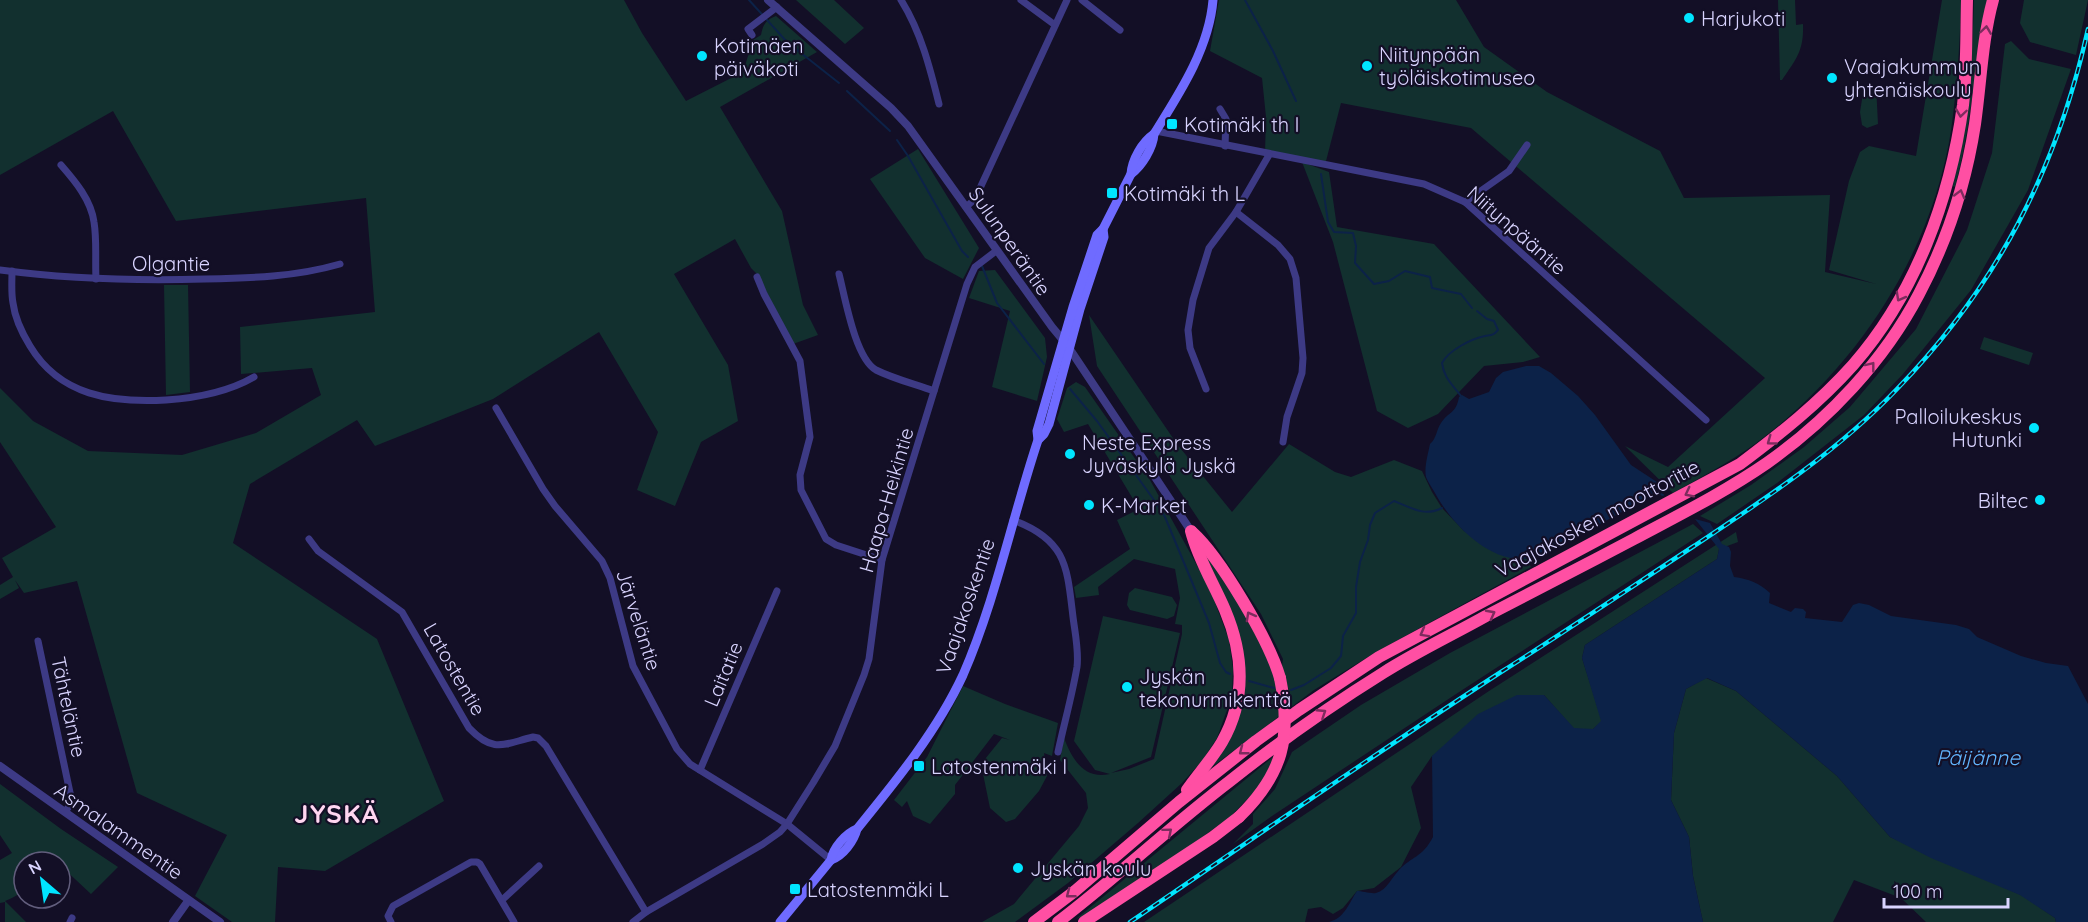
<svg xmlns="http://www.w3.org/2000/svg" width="2088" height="922" font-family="Quicksand,sans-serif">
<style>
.green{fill:#12302f}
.water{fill:#0c2248}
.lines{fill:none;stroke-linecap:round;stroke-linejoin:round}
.stream{stroke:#0c2248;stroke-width:2}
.minor{stroke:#3d3a85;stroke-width:7}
.tertiary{stroke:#3d3a85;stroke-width:8}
.secondary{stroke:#6f6bff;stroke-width:9}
.motorway{stroke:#ff4fa3;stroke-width:12}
.rail-casing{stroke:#00e5ff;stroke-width:4.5}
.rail{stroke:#130f26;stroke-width:2;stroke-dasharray:7;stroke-linecap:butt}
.motorway-bridge{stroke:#ff4fa3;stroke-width:12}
.oneway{stroke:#7d2c5e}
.poi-dot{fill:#00e5ff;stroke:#130f26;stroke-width:2}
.labels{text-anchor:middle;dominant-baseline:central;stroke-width:4.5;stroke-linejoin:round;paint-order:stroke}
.poi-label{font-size:20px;fill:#d9d4ff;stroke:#130f26;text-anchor:start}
.street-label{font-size:20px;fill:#d9d4ff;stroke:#130f26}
.water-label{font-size:21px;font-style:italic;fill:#62b6ff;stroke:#130f26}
.district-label{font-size:26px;font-weight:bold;letter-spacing:1.5px;fill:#ffd6f0;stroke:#130f26}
</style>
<rect width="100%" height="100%" fill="#130f26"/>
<g class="green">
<path d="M0 0H624L642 33 686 101 743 72 753 40 761 35C763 24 766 20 776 16L817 52 720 107 782 211 803 305 818 335 793 344 758 275 751 268 735 239 674 274 728 365 738 421 701 442 675 506 637 490 658 432 599 332 493 399 375 446 357 420 250 484 233 543 377 639 444 801 325 871 278 867 275 922H232L195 896 227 835 137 793 77 581 24 593 15 580 19 588 0 599V585L13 577 2 558 56 527 0 442V388L33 421 88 451 182 455 256 433 321 395 312 368 241 374 240 327 375 312 366 198 176 221 113 111 0 175Z"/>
<path d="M796 0H834L864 28 845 44Z"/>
<path d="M1219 0H1456L1484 47 1547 92 1660 151 1684 198 1830 195 1825 272 1876 284 1829 270 1849 181 1860 152 1869 146 1916 156 1942 0H1961C1960 44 1957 88 1951 131 1931 256 1856 369 1755 444 1730 462 1701 477 1673 493L1625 446 1668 467 1765 378 1471 128 1341 103 1325 165 1265 153 1266 117 1262 78 1210 51Z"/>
<path d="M1778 0H1795L1796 25 1803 24C1804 51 1796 59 1782 80H1780Z"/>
<path d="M1974 0H1987C1975 62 1972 125 1955 187L1953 186C1968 123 1972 65 1974 0Z"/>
<path d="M2024 0H2088L2076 55 2030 42 2020 23Z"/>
<path d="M2011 41 2029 59 2071 69 2028 190 1971 290 1903 374 1864 415 1777 483 1717 524 1700 516 1751 485 1804 447 1850 407 1916 329 1967 230 1992 153 2005 44Z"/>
<path d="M1876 85 1878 124 1867 128 1862 125 1860 112 1864 87Z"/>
<path d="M918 149 979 248 963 279 925 258 870 179Z"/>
<path d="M1302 162 1329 172 1337 227 1434 244 1540 357 1523 362 1484 366 1438 414 1408 428 1377 411 1333 242Z"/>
<path d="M995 270 1045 338 1047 357 1037 401 992 387 1010 311 969 298 979 271Z"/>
<path d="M164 285H188L190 392 166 395Z"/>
<path d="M1089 315 1177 444 1232 512 1289 444 1335 472 1351 477 1394 460 1422 471 1432 492 1442 508 1464 531 1513 558 1527 559 1531 567 1376 652 1314 690 1212 767 1244 680 1201 545 1250 621 1267 655 1280 695 1289 691 1282 666 1283 659 1261 614 1097 366Z"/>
<path d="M1984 337 2033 353 2029 365 1980 349Z"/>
<path d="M1076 382 1085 387 1150 480 1210 589 1229 640 1233 669 1232 696 1217 738 1202 761 1182 783 1138 823 1068 883 1015 922H982L1014 904 1079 826 1088 808 1086 793 1060 760 1064 738C1072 759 1084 780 1110 774L1095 770 1074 741 1103 616 1180 633 1151 757 1111 773 1129 769 1154 759 1182 634V625L1175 624 1180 598 1175 569 1134 559 1098 587 1099 595 1076 598 1074 587 1130 549 1117 520 1139 509 1088 424 1064 432 1057 419 1067 388Z"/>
<path d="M1693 524 1703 533 1453 696 1272 816 1233 844 1253 824V814L1275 789 1292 752 1361 705 1450 653Z"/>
<path d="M1736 532 1738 542 1719 549 1717 559 1585 645 1582 658 1602 721 1593 729H1574L1544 695 1432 756 1411 787 1421 828 1401 867 1374 888 1357 891 1343 908 1333 914 1321 907 1308 909 1305 922H1144L1489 691Z"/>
<path d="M1135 588 1172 597 1177 605 1174 616 1167 619 1130 610 1127 605 1129 593Z"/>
<path d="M1706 678 1736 691 1837 776 1890 837 2023 896 2055 918 2056 922H1926L1901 898 1854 880 1833 922H1703L1693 876 1689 837 1671 800 1674 733 1686 689Z"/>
<path d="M963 686 1005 704 1058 723 1052 756 1044 753 1047 776 1039 791 1015 819 1006 822 990 808 981 764 1002 738 1010 740 994 734 955 785V794L930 824 913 816 907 801 902 807 894 800 927 757Z"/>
<path d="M1274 756 1267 774 1258 788 1230 817 1183 851 1084 916 1076 919Z"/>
<path d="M0 784 61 829 118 867 91 894 60 865V862H56L51 857 47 862H24C24 887 30 891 5 901L26 922H5V902L0 903V860L12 853 0 835Z"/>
</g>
<g class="water">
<path d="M1526 366H1539L1551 373 1578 396 1595 415 1631 465 1660 484 1656 488 1655 494 1578 536 1530 558C1490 565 1452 524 1435 493 1432 488 1428 482 1426 477 1424 467 1428 454 1430 444 1437 438 1436 430 1441 423 1449 411 1456 414 1459 397L1462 395 1469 399 1489 392 1496 378 1503 372Z"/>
<path d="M1695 519 1710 523 1722 544 1729 547 1731 552 1730 566 1734 577C1749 579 1759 583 1770 593L1769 603 1791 612 1795 608 1803 609 1806 612 1805 618 1842 622 1853 605 1859 603 1869 605 1891 616 1956 625 1969 629 1977 637 2021 656 2046 663 2068 666 2088 704V922H2056L2055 918 2020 895 1931 858 1890 837 1837 776 1736 691 1707 678 1686 689 1674 733 1671 800 1689 837 1693 876 1703 922H1329C1345 918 1349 903 1357 891 1362 891 1371 894 1376 893 1387 890 1392 877 1399 870 1412 856 1422 858 1433 837L1432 756 1478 714 1517 695H1544L1574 728 1593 729 1601 721 1582 658 1585 645 1717 559 1719 549Z"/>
</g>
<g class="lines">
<g class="stream">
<path d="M749 0 787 42 839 83"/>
<path d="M1245 0 1273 51 1296 101"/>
<path d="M847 91 890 131"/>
<path d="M897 140 908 156 962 251 968 257"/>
<path d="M1321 174 1328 222 1334 232 1353 233 1356 246 1355 263 1374 284 1389 281 1405 271 1430 277 1432 288 1461 294 1472 308"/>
<path d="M982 266 997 303 1044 364"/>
<path d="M1070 389 1097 421 1154 500 1165 517 1209 623 1220 663 1226 672 1230 674"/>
<path d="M1461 396C1452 384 1444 378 1442 363 1449 350 1471 339 1485 336 1491 335 1493 336 1498 330L1494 321 1487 319 1477 311"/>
<path d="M1655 492 1663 495"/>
<path d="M1249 681 1274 688"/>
<path d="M1291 690 1304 685 1331 668 1341 656 1343 636 1356 613V587L1360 562 1368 540 1370 525 1375 513 1394 501C1412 508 1424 517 1442 508"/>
</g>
<g class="minor">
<path d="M901 0C921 32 930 68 939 104"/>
<path d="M1021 0 1055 25"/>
<path d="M1082 0 1120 30"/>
<path d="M752 35 748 29 777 7"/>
<path d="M1220 109 1226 119 1225 146"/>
<path d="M1156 131 1424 184 1465 202 1706 420"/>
<path d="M61 165C75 181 91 200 94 222 97 240 95 260 96 279"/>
<path d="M1465 202 1509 171 1527 145"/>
<path d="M966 207 975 199 1067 0"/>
<path d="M1236 212 1278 245 1290 259 1296 278 1303 358 1302 373 1287 417 1283 442"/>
<path d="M0 270C68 279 136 281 205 279 251 278 295 277 340 264"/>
<path d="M12 271C12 282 11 293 13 303 15 319 22 333 30 346 60 396 112 403 166 400 196 398 228 392 254 377"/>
<path d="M839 274C845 297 855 358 876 370 894 379 915 384 934 391"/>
<path d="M757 277 764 294 800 361 810 437 800 475 801 490 826 539 836 545 882 560"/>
<path d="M1206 389 1190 348 1188 330 1193 300 1209 248 1236 212 1269 155"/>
<path d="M496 408 543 489 555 506 602 561 610 578 633 666 677 749 690 764 787 824 831 860"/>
<path d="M1013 520C1067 540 1067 567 1073 617 1075 633 1079 651 1077 667 1072 696 1064 724 1058 752"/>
<path d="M309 539 318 551 402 612 469 728C494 754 504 744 533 737L538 738 546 746 646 912"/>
<path d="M38 641 72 802 65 812"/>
<path d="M700 770 777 591"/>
<path d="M502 900 539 866"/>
<path d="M70 922 72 918"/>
<path d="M391 922 388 916 393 906 471 862H477L480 864 514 922"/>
<path d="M633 922 646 912 763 844 780 832 787 824 813 783 835 746 864 675 869 659 882 560 967 284 975 267 996 251"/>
</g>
<g class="tertiary">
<path d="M768 0 891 108 908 126 1052 327 1067 345 1191 531"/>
<path d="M0 766 220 922"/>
<path d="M173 922 188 901"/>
</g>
<g class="secondary">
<path d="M1131 174C1142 166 1153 148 1154 134 1179 94 1209 49 1213 0"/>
<path d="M1038 440 1044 434 1049 424 1080 309 1104 237 1103 229"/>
<path d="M831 860C843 856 854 841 857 829"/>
<path d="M780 922 831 860C833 848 845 834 857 829 896 781 937 731 963 675 996 599 1012 518 1038 440L1037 431 1073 307 1097 235 1103 229 1131 174C1132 160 1142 142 1154 134"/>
</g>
<g class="motorway">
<path d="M1192 532C1220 557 1269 640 1280 678"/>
<path d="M1187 790C1198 774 1212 759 1222 742 1246 700 1244 655 1225 610 1214 584 1198 559 1191 531"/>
<path d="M1034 922 1075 891 1179 802 1256 741 1299 710 1379 657 1740 464C1780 434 1819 403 1853 365 1916 293 1950 199 1963 105 1967 70 1966 35 1967 0"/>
<path d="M1058 922C1117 877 1171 826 1230 781 1279 742 1330 706 1383 673 1416 652 1452 635 1486 616 1536 590 1585 565 1634 539 1679 515 1725 492 1767 463 1828 420 1884 361 1919 294 1947 241 1966 183 1975 124 1981 82 1982 40 1993 0"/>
<path d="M1084 922 1213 837 1239 817"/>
</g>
<defs>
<path id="rail" d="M1130 922C1254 838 1376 753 1501 672 1566 631 1630 588 1694 546 1765 499 1838 451 1897 389 1997 286 2057 169 2088 29"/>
</defs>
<use href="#rail" class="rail-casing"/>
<use href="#rail" class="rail"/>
<path class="motorway-bridge" d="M1239 817C1283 774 1292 737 1280 678"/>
</g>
<defs><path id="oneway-chevron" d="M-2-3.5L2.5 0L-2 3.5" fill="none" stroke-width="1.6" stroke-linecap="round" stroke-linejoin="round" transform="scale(1.5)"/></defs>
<g class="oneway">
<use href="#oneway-chevron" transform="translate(1986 30) rotate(-82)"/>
<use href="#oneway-chevron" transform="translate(1961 113) rotate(98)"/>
<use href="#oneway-chevron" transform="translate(1960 194) rotate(-75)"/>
<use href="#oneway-chevron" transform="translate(1900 297) rotate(119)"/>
<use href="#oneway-chevron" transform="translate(1871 366) rotate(-52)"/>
<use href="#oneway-chevron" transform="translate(1771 441) rotate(144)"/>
<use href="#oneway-chevron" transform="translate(1689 493) rotate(153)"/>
<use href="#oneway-chevron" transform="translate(1491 614) rotate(-28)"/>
<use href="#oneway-chevron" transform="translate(1250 616) rotate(-119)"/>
<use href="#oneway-chevron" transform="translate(1424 633) rotate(151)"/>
<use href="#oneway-chevron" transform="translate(1322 713) rotate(-33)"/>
<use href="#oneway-chevron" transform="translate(1243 751) rotate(142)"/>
<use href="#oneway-chevron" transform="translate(1168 832) rotate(-40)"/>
<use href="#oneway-chevron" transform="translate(1070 894) rotate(142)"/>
</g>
<g class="poi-dot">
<circle cx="1689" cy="18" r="6"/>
<circle cx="702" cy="56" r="6"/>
<circle cx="1367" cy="66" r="6"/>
<circle cx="1832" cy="78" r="6"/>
<rect x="1166" y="118" width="12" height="12" rx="3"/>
<rect x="1106" y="187" width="12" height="12" rx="3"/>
<circle cx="2034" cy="428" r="6"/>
<circle cx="1070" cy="454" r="6"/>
<circle cx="2040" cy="500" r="6"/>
<circle cx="1089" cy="505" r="6"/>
<circle cx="1127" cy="687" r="6"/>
<rect x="913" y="760" width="12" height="12" rx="3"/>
<circle cx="1018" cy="868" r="6"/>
<rect x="789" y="883" width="12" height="12" rx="3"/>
</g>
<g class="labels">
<g class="poi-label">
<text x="1701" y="18">Harjukoti</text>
<text x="714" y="45">Kotimäen<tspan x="714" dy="23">päiväkoti</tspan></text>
<text x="1379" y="54">Niitynpään<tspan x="1379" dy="23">työläiskotimuseo</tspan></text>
<text x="1844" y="66">Vaajakummun<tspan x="1844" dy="23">yhtenäiskoulu</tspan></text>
<text x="1184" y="124">Kotimäki th I</text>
<text x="1124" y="193">Kotimäki th L</text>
<text x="2022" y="416" text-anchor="end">Palloilukeskus<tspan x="2022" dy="23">Hutunki</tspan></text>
<text x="1082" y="442">Neste Express<tspan x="1082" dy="23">Jyväskylä Jyskä</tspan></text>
<text x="2028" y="500" text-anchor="end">Biltec</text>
<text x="1101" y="505">K-Market</text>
<text x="1139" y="676">Jyskän<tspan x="1139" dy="23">tekonurmikenttä</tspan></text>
<text x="931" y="766">Latostenmäki I</text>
<text x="1030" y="868">Jyskän koulu</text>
<text x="807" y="889">Latostenmäki L</text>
</g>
<g class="street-label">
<text transform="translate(1517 230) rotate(41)">Niitynpääntie</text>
<text transform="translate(1010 241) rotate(55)">Sulunperäntie</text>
<text x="171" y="263">Olgantie</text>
<text transform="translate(886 500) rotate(-74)">Haapa-Heikintie</text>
<text transform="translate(1597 518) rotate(-28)">Vaajakosken moottoritie</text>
<text transform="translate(965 606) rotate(-71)">Vaajakoskentie</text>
<text transform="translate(639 620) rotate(72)">Järveläntie</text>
<text transform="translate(455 669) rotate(60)">Latostentie</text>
<text transform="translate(723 674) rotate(-67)">Laitatie</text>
<text transform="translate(69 707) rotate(78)">Tähteläntie</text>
<text transform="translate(119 831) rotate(35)">Asmalammentie</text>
</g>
<g class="water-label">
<text x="1978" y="757">Päijänne</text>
</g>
<g class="district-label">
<text x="337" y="813">JYSKÄ</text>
</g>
</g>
<g transform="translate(42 880) rotate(331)"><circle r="28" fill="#130f26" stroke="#625e7d" stroke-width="1.5"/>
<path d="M0-4.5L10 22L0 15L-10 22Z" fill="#00e5ff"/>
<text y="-9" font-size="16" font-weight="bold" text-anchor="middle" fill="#d9d4ff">N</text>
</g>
<path d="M1884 898v9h124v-9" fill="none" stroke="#d9d4ff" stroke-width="3"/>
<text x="1893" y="898" font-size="18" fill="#d9d4ff" stroke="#130f26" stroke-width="4.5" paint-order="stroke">100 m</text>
</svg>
